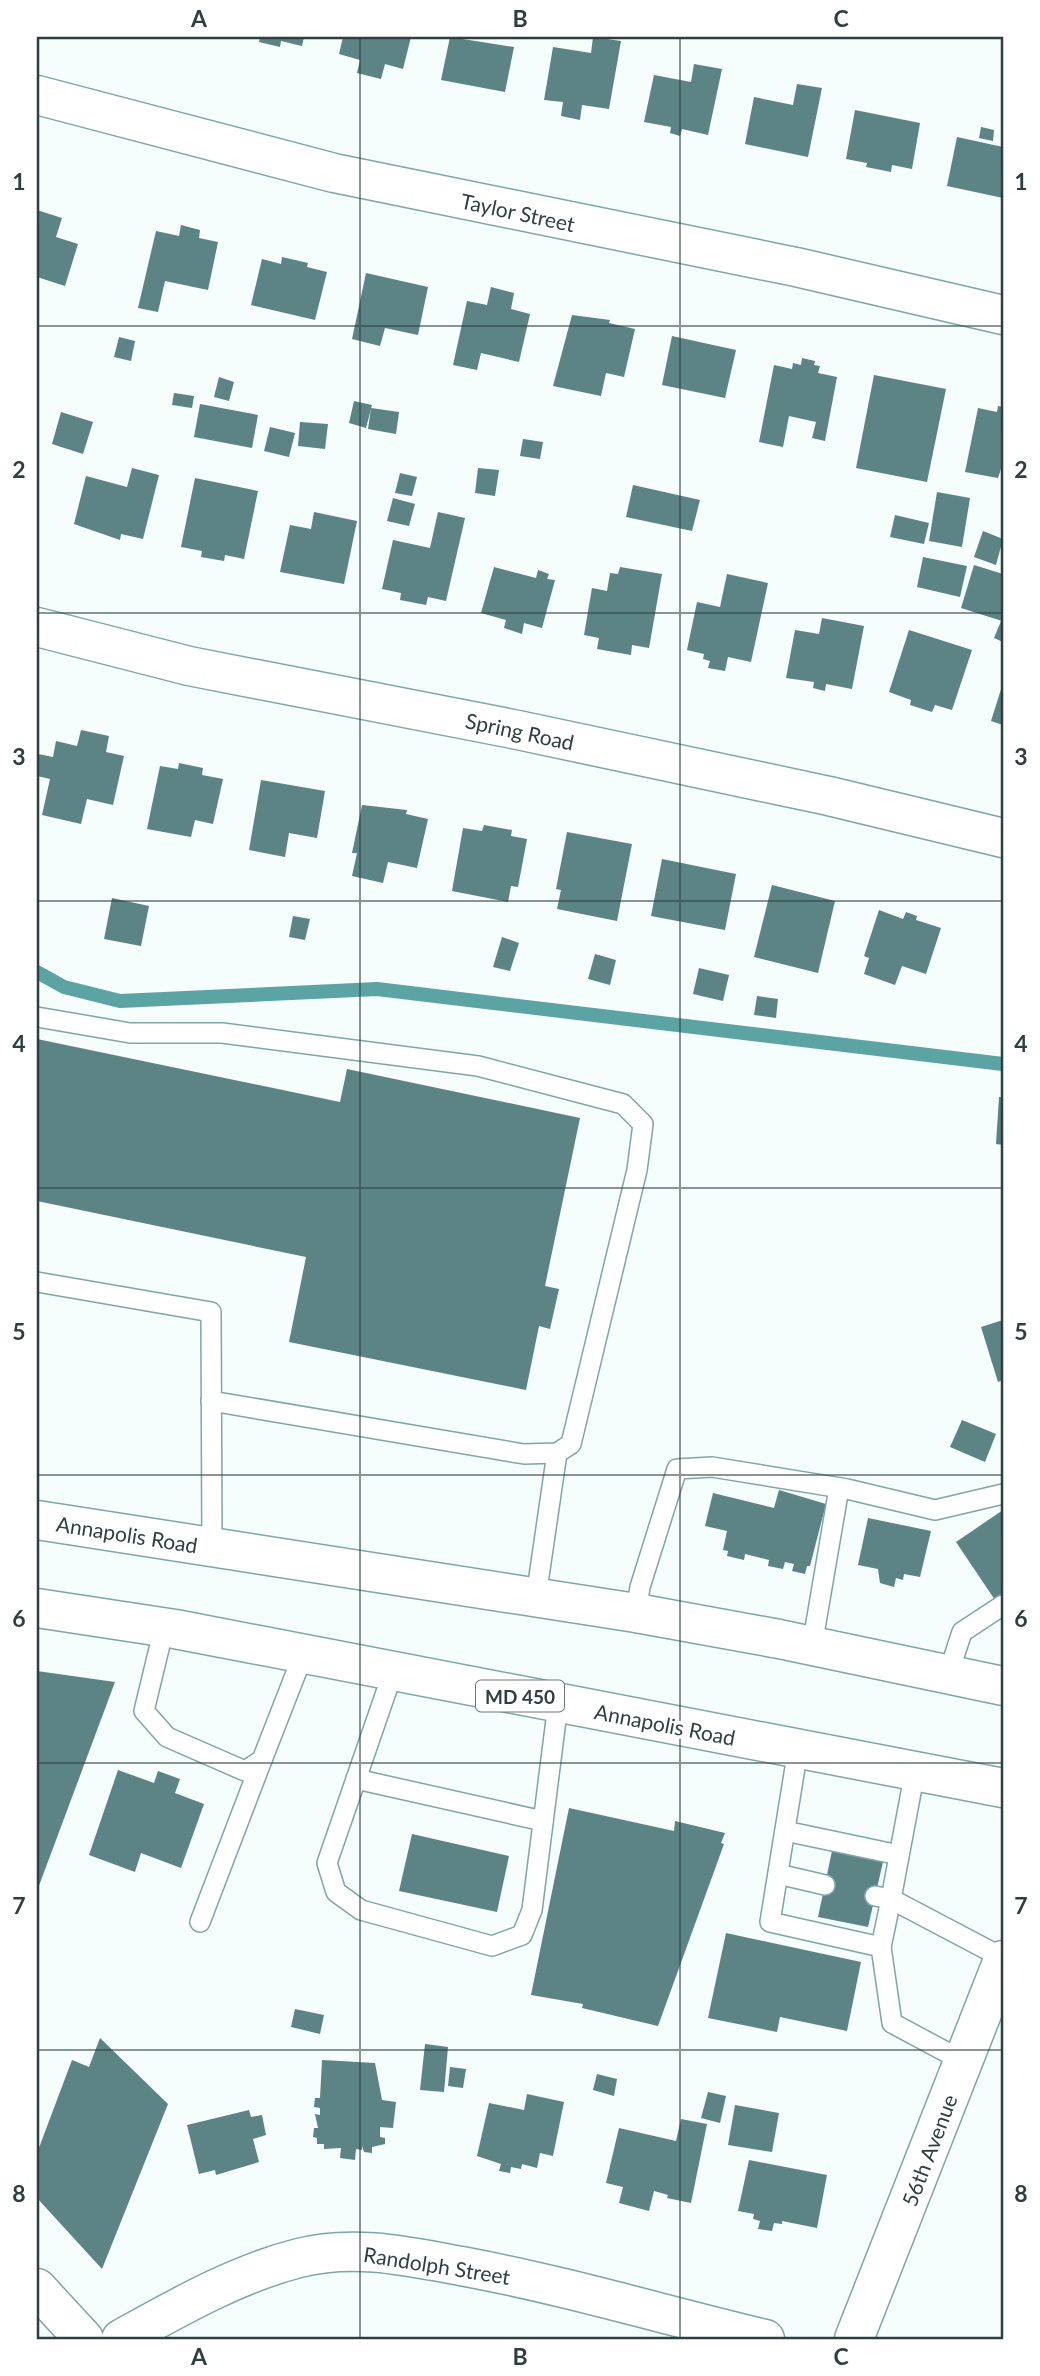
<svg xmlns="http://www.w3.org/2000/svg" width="1040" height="2376" font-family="Lato,sans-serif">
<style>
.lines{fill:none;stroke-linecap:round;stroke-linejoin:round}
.stream{stroke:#5ca3a4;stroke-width:14}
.building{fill:#5c8485}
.lane-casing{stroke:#7da6a7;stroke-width:22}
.street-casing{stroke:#7da6a7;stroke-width:41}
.primary-casing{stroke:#7da6a7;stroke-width:41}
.lane{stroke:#fff;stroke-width:19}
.street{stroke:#fff;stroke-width:38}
.primary{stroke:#fff;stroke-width:38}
.grid{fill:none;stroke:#2e3f3f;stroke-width:2;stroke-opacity:0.55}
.labels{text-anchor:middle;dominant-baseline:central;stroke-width:7;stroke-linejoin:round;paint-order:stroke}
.shield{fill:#fff;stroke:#6d7979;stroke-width:2}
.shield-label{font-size:19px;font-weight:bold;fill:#2e3f3f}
.street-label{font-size:21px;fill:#2e3f3f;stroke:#fff}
.neatline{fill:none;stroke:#2e3f3f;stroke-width:2.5}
.grid-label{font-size:23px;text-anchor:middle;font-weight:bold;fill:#2e3f3f}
</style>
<rect width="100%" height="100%" fill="#f5fdfd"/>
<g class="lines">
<path class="stream" d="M37 972 64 987 120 1001 377 989 1003 1064"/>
</g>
<g class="building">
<path d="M260 37H304L302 46 281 41 280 47 259 42Z"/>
<path d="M343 37H411L403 69 385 64 381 79 357 73 360 60 339 54Z"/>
<path d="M450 37 514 47 505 92 441 80Z"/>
<path d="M593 37 621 41 609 109 582 105 580 120 561 116 563 102 544 100 553 47 591 53Z"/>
<path d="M694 64 722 69 708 135 682 129 680 136 670 133 671 127 644 122 654 75 691 82Z"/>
<path d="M797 84 822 88 808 157 745 144 754 97 793 105Z"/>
<path d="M855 110 920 123 912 169 892 165 891 172 866 167 867 163 846 159Z"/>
<path d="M981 127 994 130 993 141 979 138Z"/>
<path d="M957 137 1003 147V198L947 186Z"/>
<path d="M37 210 62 218 56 237 78 244 65 286 37 277Z"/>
<path d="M181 225 200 230 199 238 218 242 208 290 165 281 158 312 138 308 156 231 179 236Z"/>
<path d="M282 257 308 263 307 267 327 272 315 320 251 305 262 259 281 264Z"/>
<path d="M366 273 428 287 418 335 385 328 380 346 352 339Z"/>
<path d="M491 287 514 293 511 309 530 314 519 362 481 353 477 370 453 365 467 301 487 305Z"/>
<path d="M572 315 610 320 609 323 635 329 624 377 606 373 601 396 553 386Z"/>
<path d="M672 336 736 350 725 398 662 385Z"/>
<path d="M119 337 135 341 131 361 114 357Z"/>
<path d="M802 358 815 361 814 365 820 366 818 373 837 377 825 441 812 438 816 422 789 416 783 447 759 442 774 365 792 369 793 363 801 365Z"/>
<path d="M874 375 946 389 927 482 856 468Z"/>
<path d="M219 377 234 382 229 401 214 397Z"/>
<path d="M174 393 194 396 192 408 172 405Z"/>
<path d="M354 401 372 405 366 428 349 423Z"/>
<path d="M200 404 258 415 252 448 194 437Z"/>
<path d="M998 406 1003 407V463L998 478 965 472 978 408 997 412Z"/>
<path d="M371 408 399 412 396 434 368 429Z"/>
<path d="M61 412 93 422 83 454 52 444Z"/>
<path d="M300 422 328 424 325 449 298 446Z"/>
<path d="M270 427 295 433 289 457 264 451Z"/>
<path d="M523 439 543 442 540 459 520 456Z"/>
<path d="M132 468 159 475 143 539 121 534 120 540 74 524 86 476 127 487Z"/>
<path d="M478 468 499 470 495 496 475 493Z"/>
<path d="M400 473 417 477 412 496 395 493Z"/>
<path d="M195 478 258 491 244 559 225 555 224 561 201 557 202 551 181 547Z"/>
<path d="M633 485 700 500 692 531 626 517Z"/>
<path d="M937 492 970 498 962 547 929 541Z"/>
<path d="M393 498 415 504 409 526 387 521Z"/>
<path d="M314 512 357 521 344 584 280 572 290 525 311 529Z"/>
<path d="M438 512 465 518 446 601 428 597 426 605 400 600 401 593 382 589 393 540 430 548Z"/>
<path d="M895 515 929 523 924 544 890 537Z"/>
<path d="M983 531 1003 539 996 565 974 557Z"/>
<path d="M923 557 967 566 960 597 917 587Z"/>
<path d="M974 565 1003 574 1002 621 961 608Z"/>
<path d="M494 567 536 578 538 570 549 574 547 579 555 580 542 628 524 623 522 634 504 628 506 620 481 613Z"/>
<path d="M620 567 662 574 649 648 632 645 631 655 597 649 599 638 584 635 592 588 607 591 610 573 618 574Z"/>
<path d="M727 574 768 583 751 662 728 657 725 671 708 668 710 661 703 659 704 654 687 650 697 602 720 607Z"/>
<path d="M822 618 864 626 852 689 826 684 825 691 813 688 814 682 786 678 795 630 819 634Z"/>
<path d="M1001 621 1003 622V642L994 638Z"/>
<path d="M909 630 972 650 952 710 935 705 932 712 910 705 911 700 889 692Z"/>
<path d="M1003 683V725L991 721Z"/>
<path d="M81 730 109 736 106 752 124 756 113 805 87 799 81 824 42 815 50 779 37 776 38 754 53 757 56 741 77 746Z"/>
<path d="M179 763 203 768 202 775 223 779 213 824 195 820 191 837 147 829 160 766 178 769Z"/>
<path d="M261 780 325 791 317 838 289 833 285 857 249 850Z"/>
<path d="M362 805 407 810 406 814 428 819 417 868 388 862 383 883 352 876 357 853H352Z"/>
<path d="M484 825 512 830 511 836 527 839 518 887 511 886 508 902 452 891 463 828 482 831Z"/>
<path d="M567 832 632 844 617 921 557 909 561 890 556 889Z"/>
<path d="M662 859 736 874 725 930 651 916Z"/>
<path d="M772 885 835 901 818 973 754 957Z"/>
<path d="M112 898 149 906 141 946 104 939Z"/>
<path d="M879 910 903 919 906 912 917 916 916 920 941 928 926 974 902 966 895 985 864 974 869 958 864 956Z"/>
<path d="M293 916 310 919 305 940 289 937Z"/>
<path d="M502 937 519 943 510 971 493 967Z"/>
<path d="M595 954 616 960 610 985 588 979Z"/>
<path d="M699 968 729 975 723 1001 693 994Z"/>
<path d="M757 996 778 999 776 1018 754 1015Z"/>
<path d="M37 1039 340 1102 347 1069 580 1118 545 1286 559 1289 550 1329 539 1326 526 1390 289 1342 306 1257 37 1201Z"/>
<path d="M999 1097H1003V1145L996 1144Z"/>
<path d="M1003 1320V1380L998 1382 981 1327Z"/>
<path d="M962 1420 996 1434 985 1462 950 1447Z"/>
<path d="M779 1490 826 1504 810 1566H807L805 1574 792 1571 794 1564 785 1562 783 1569 768 1566 769 1560 745 1554 744 1560 727 1556 728 1551 723 1550 727 1531 705 1526 713 1493 774 1508Z"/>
<path d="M1003 1510V1599L997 1603 956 1542Z"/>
<path d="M868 1518 931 1531 920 1577 904 1574 903 1580 896 1578 894 1587 880 1583 878 1569 858 1565Z"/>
<path d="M37 1671 115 1682 37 1891Z"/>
<path d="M118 1770 154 1783 158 1771 180 1779 175 1793 204 1804 181 1868 141 1853 135 1872 89 1855Z"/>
<path d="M569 1808 674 1831 675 1821 725 1833 721 1843 724 1844 658 2026 582 2008 583 2004 531 1995Z"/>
<path d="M412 1834 509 1856 497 1912 399 1891Z"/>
<path d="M832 1851 883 1862 868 1927 818 1917Z"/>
<path d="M726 1933 861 1962 847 2031 780 2017 777 2032 708 2018Z"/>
<path d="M295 2009 324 2015 320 2034 291 2027Z"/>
<path d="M100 2038 168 2104 102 2269 37 2198V2153L72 2060 89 2067Z"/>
<path d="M425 2044 448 2047 444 2092 420 2090Z"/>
<path d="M322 2060 375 2063 382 2100 396 2102 393 2128 380 2127V2137L385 2138V2144L372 2147V2153L364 2152 362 2146V2150L356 2149 355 2160 340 2158 341 2148 324 2149V2144H317V2138L313 2137 314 2128H318L315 2114 320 2115V2108L314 2107 315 2098H320Z"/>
<path d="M450 2067 466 2069 463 2088 448 2086Z"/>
<path d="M597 2074 617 2079 614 2096 593 2090Z"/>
<path d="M708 2092 726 2096 720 2123 701 2118Z"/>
<path d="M527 2094 564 2102 553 2156 540 2153 537 2168 522 2164 521 2169 511 2167 510 2173 499 2171 501 2164 477 2156 489 2103 524 2110Z"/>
<path d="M735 2105 779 2113 772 2152 728 2145Z"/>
<path d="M249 2110 251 2117 262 2115 266 2135 253 2139 259 2162 216 2175 215 2170 199 2174 187 2125Z"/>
<path d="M681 2119 707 2124 691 2203 667 2198 668 2195 654 2191 649 2211 619 2203 623 2187 606 2183 619 2128 676 2141Z"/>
<path d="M749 2160 827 2175 817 2228 782 2221V2224L774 2223 772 2231 758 2229 760 2221 753 2219 754 2214 738 2211Z"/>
</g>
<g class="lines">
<defs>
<g id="lane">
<path d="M37 1017 130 1033H222L478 1066 623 1104 643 1124 637 1170 571 1444 557 1453 524 1454 211 1401"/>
<path d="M37 1282 211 1312 212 1548"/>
<path d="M536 1597 557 1453"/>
<path d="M636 1613 640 1587 677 1469 712 1467 847 1489 935 1510 1003 1494"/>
<path d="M164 1628 144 1711 167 1737 245 1771 262 1760 303 1655"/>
<path d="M812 1646 839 1488"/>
<path d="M393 1672 327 1863 336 1892 361 1910 492 1946 522 1935 532 1910 558 1704"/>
<path d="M948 1675 962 1632 1003 1605"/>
<path d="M798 1749 770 1922 881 1947 892 2023 963 2061"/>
<path d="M356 1779 543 1821"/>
<path d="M785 1831 899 1855"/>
<path d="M778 1874 825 1885"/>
<path d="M875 1896 891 1899 915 1771"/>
<path d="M200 1922 262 1760"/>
<path d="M881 1947 891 1899 1003 1958"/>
</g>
<g id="street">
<path d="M37 95 334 173 796 267 1003 315"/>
<path d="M37 627 189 666 513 729 829 796 1003 838"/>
<path d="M121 2339C177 2308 236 2274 299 2258 353 2244 407 2256 461 2266 564 2285 664 2315 765 2339"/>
<path d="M854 2339 1003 1960"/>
</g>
<g id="primary">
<path d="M37 1520 636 1613 779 1639 1003 1686"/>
<path d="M37 1608 175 1629 1003 1788"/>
<path d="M37 2288 84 2339"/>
</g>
</defs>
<use href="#lane" class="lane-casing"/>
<use href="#street" class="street-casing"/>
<use href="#primary" class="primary-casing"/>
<use href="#lane" class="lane"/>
<use href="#street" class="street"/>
<use href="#primary" class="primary"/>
</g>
<path class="grid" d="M360 37V2339M680 37V2339M37 326H1003M37 613H1003M37 901H1003M37 1188H1003M37 1475H1003M37 1763H1003M37 2050H1003"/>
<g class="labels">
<rect class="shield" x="476" y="1680.5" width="88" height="31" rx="5"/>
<g class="shield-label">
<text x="520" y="1696">MD 450</text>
</g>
<g class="street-label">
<text transform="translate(518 212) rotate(12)">Taylor Street</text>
<text transform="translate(520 731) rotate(12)">Spring Road</text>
<text transform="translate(127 1534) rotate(9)">Annapolis Road</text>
<text transform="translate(665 1724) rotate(11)">Annapolis Road</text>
<text transform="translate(929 2150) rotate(-69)">56th Avenue</text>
<text transform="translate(437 2265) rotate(9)">Randolph Street</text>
</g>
</g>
<rect width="1040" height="2376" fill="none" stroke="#ffffff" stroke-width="77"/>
<rect x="38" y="38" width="964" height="2300" class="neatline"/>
<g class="grid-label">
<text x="199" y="27">A</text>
<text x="520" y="27">B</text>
<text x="841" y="27">C</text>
<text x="19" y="190">1</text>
<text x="1021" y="190">1</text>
<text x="19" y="478">2</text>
<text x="1021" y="478">2</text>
<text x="19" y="765">3</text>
<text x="1021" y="765">3</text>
<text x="19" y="1052">4</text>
<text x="1021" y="1052">4</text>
<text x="19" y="1340">5</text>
<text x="1021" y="1340">5</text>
<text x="19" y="1627">6</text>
<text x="1021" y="1627">6</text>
<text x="19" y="1914">7</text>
<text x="1021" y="1914">7</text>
<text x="19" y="2202">8</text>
<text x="1021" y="2202">8</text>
<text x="199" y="2365">A</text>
<text x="520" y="2365">B</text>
<text x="841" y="2365">C</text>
</g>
</svg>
